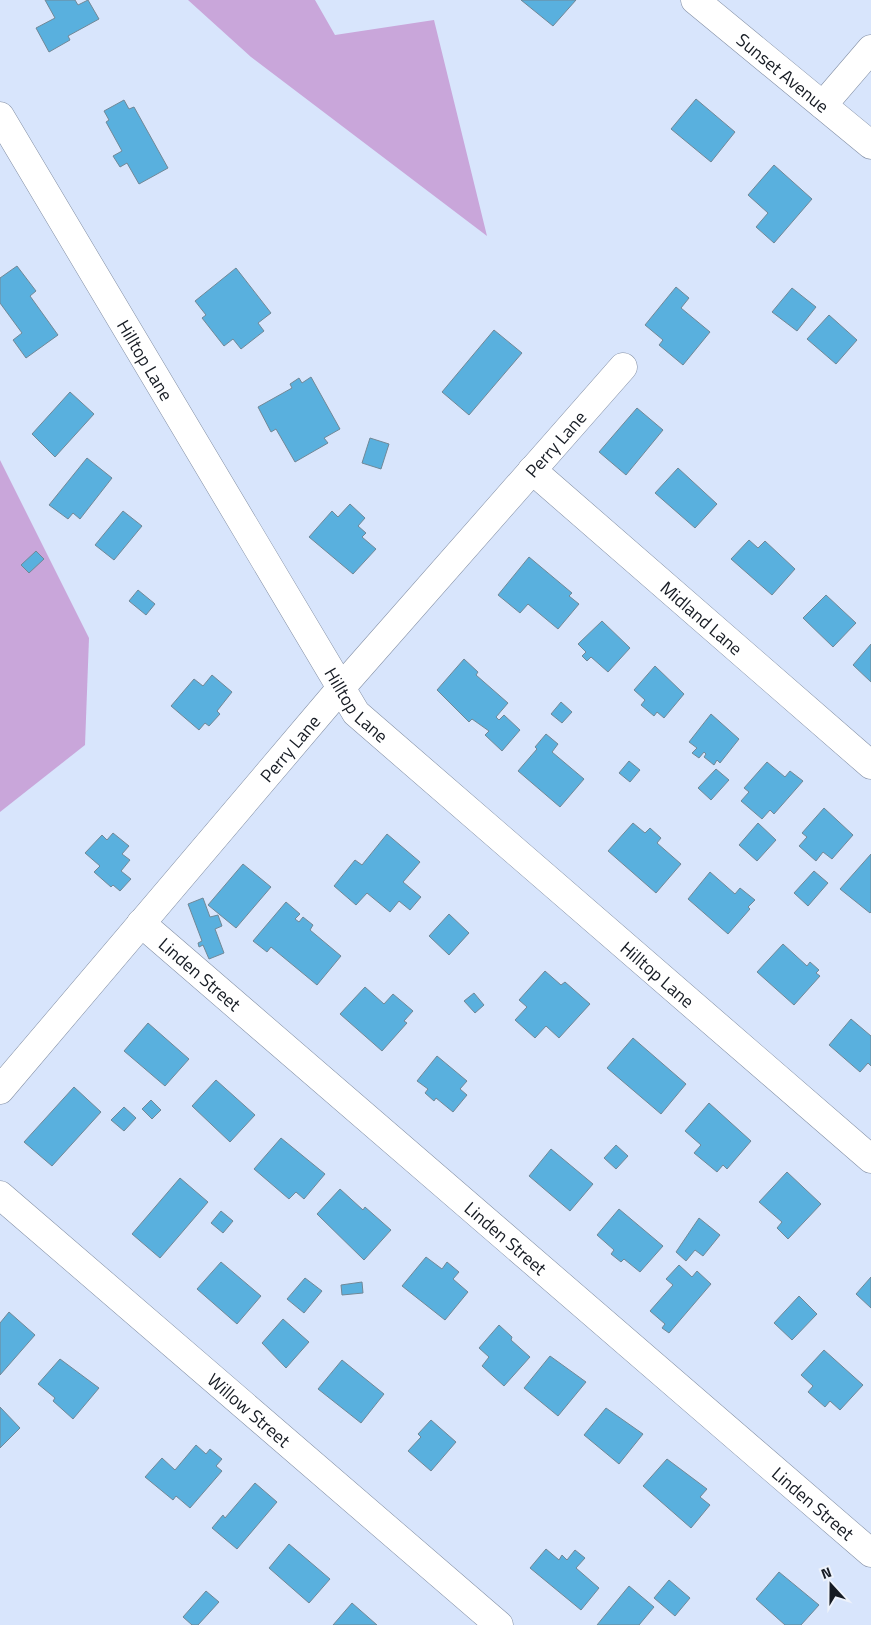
<svg xmlns="http://www.w3.org/2000/svg" width="871" height="1625" font-family="'Titillium Web',sans-serif">
<style>
.green{fill:#c9a6da}
.building{fill:#59b0de;stroke:#718897}
.lines{fill:none;stroke-linecap:round;stroke-linejoin:round}
.street-casing{stroke:#838fa4;stroke-width:29}
.street{stroke:#fff;stroke-width:28}
.labels{text-anchor:middle;dominant-baseline:central;stroke-width:5;stroke-linejoin:round;paint-order:stroke}
.street-label{font-size:18px;fill:#161b23;stroke:#edf2fb}
</style>
<rect width="100%" height="100%" fill="#d8e5fc"/>
<g class="green">
<path d="M188 0H315L335 35 434 20 487 236 251 57Z"/>
<path d="M0 460 89 638 85 745 0 812Z"/>
</g>
<g class="building">
<path d="M45 0H75L78 5 88 0 99 19 68 36 70 40 49 52 36 28 55 18Z"/>
<path d="M521 0H576L553 26Z"/>
<path d="M696 99 735 132 711 162 671 129Z"/>
<path d="M124 100 129 109 134 107 168 168 139 184 127 163 120 167 113 156 122 151 106 122 109 120 104 111Z"/>
<path d="M774 165 812 199 774 243 756 227 768 213 748 195Z"/>
<path d="M17 266 36 291 30 296 58 335 26 358 13 340 22 333 0 303V278Z"/>
<path d="M236 268 271 313 258 323 264 331 241 349 233 339 224 346 202 318 206 315 195 301Z"/>
<path d="M676 287 689 298 681 308 710 332 683 365 659 345 663 340 645 325Z"/>
<path d="M792 288 816 307 797 331 772 312Z"/>
<path d="M829 315 857 340 836 364 807 339Z"/>
<path d="M494 330 522 353 469 415 442 392Z"/>
<path d="M311 377 340 429 324 438 328 443 295 462 276 429 271 432 258 407 292 388 290 384 299 378 302 383Z"/>
<path d="M70 392 94 414 55 457 32 434Z"/>
<path d="M637 408 663 430 626 475 599 452Z"/>
<path d="M370 438 389 444 381 469 362 463Z"/>
<path d="M87 458 112 478 80 519 73 513 68 519 49 505Z"/>
<path d="M678 468 717 504 695 528 655 493Z"/>
<path d="M350 504 365 518 358 526 366 533 362 537 376 549 353 574 309 537 332 511 338 517Z"/>
<path d="M123 511 142 526 114 560 95 545Z"/>
<path d="M749 540 758 548 765 541 795 569 772 595 731 559Z"/>
<path d="M36 551 44 559 29 573 21 565Z"/>
<path d="M529 557 572 593 569 596 579 604 558 629 528 604 520 613 498 595Z"/>
<path d="M138 590 155 604 146 615 129 601Z"/>
<path d="M826 595 856 623 833 647 803 618Z"/>
<path d="M602 621 630 648 608 672 591 657 587 661 582 656 586 652 578 644Z"/>
<path d="M871 644V682L853 665Z"/>
<path d="M464 659 478 672 476 675 508 703 496 717 499 720 504 715 520 730 502 751 485 735 489 731 472 719 469 722 437 690Z"/>
<path d="M655 666 684 694 664 718 657 712 654 716 641 705 645 700 634 690Z"/>
<path d="M212 675 232 692 217 711 220 714 209 726 205 723 199 730 171 706 194 679 203 686Z"/>
<path d="M561 702 572 712 562 723 551 714Z"/>
<path d="M711 714 739 739 720 763 717 760 714 765 704 757 706 754 704 752 699 758 692 753 697 748 689 742Z"/>
<path d="M546 734 558 744 552 752 584 779 560 807 518 771 537 749 535 747Z"/>
<path d="M629 761 640 770 630 782 619 773Z"/>
<path d="M767 762 785 777 790 771 803 781 774 814 770 810 762 819 741 801 749 792 744 788Z"/>
<path d="M716 769 729 780 711 800 698 788Z"/>
<path d="M824 808 853 835 832 859 823 852 816 861 799 846 807 837 802 833Z"/>
<path d="M633 823 645 833 650 828 661 838 657 843 681 864 656 893 608 851Z"/>
<path d="M758 823 776 840 757 861 739 845Z"/>
<path d="M113 833 129 846 122 854 130 860 121 871 131 879 120 891 113 885 111 887 94 872 100 866 85 853 102 835 107 840Z"/>
<path d="M387 834 420 862 403 882 421 897 410 910 399 901 390 912 367 893 356 905 334 886 355 860 362 865Z"/>
<path d="M871 854V912L870 913 840 889Z"/>
<path d="M243 864 271 887 236 928 208 905Z"/>
<path d="M814 871 828 883 808 906 794 893Z"/>
<path d="M710 872 735 894 740 888 755 900 748 907 750 909 728 934 688 899Z"/>
<path d="M203 898 210 917 218 915 222 926 215 929 224 953 209 959 203 945 199 947 198 943 202 941 188 904Z"/>
<path d="M286 902 300 914 295 919 299 922 303 917 313 925 310 930 341 956 317 985 271 947 267 952 253 941Z"/>
<path d="M449 914 469 933 449 955 429 936Z"/>
<path d="M783 944 807 966 810 962 819 970 816 973 820 976 794 1005 757 972Z"/>
<path d="M545 971 561 985 565 982 590 1004 559 1038 546 1026 535 1038 515 1020 527 1007 519 1000Z"/>
<path d="M365 987 384 1004 393 994 413 1011 404 1021 407 1023 382 1051 340 1014Z"/>
<path d="M474 993 484 1005 475 1013 464 1001Z"/>
<path d="M851 1019 871 1036V1066L868 1063 860 1072 829 1045Z"/>
<path d="M148 1023 189 1059 165 1086 124 1051Z"/>
<path d="M633 1038 686 1084 661 1114 607 1068Z"/>
<path d="M437 1056 467 1081 460 1089 467 1095 453 1112 436 1098 434 1101 425 1093 428 1089 417 1081Z"/>
<path d="M216 1080 255 1115 230 1142 192 1106Z"/>
<path d="M74 1087 101 1112 52 1166 24 1142Z"/>
<path d="M151 1100 161 1110 152 1119 142 1109Z"/>
<path d="M709 1103 751 1141 727 1169 723 1165 717 1172 694 1153 701 1145 685 1131Z"/>
<path d="M124 1107 136 1118 124 1131 111 1120Z"/>
<path d="M281 1138 325 1174 304 1199 296 1192 289 1199 254 1169Z"/>
<path d="M616 1145 628 1156 616 1169 604 1158Z"/>
<path d="M551 1149 593 1184 570 1211 529 1176Z"/>
<path d="M787 1172 821 1204 788 1239 777 1228 782 1222 759 1202Z"/>
<path d="M180 1178 208 1202 160 1258 132 1234Z"/>
<path d="M340 1189 363 1210 365 1207 391 1230 364 1260 317 1214Z"/>
<path d="M619 1209 663 1246 640 1272 624 1259 621 1262 611 1254 614 1250 597 1235Z"/>
<path d="M221 1211 233 1221 223 1233 211 1223Z"/>
<path d="M699 1218 720 1235 703 1256 695 1250 686 1261 676 1252Z"/>
<path d="M426 1257 442 1269 447 1262 459 1272 453 1279 468 1292 445 1320 402 1286Z"/>
<path d="M221 1262 261 1296 237 1324 197 1289Z"/>
<path d="M679 1265 692 1277 697 1271 711 1284 669 1333 662 1328 665 1324 650 1311 673 1285 666 1279Z"/>
<path d="M871 1277V1308L856 1294Z"/>
<path d="M305 1278 322 1291 304 1313 287 1299Z"/>
<path d="M362 1282 363 1293 342 1295 341 1285Z"/>
<path d="M799 1296 817 1314 792 1340 774 1323Z"/>
<path d="M9 1312 35 1335 0 1375V1323Z"/>
<path d="M283 1319 309 1342 286 1368 262 1343Z"/>
<path d="M499 1325 512 1337 511 1340 530 1357 504 1386 482 1366 489 1357 479 1348Z"/>
<path d="M824 1350 863 1385 840 1410 830 1401 825 1407 808 1392 813 1386 801 1375Z"/>
<path d="M550 1356 586 1382 558 1416 524 1388Z"/>
<path d="M60 1359 99 1388 73 1419 53 1401 55 1398 38 1384Z"/>
<path d="M342 1360 384 1394 361 1423 318 1389Z"/>
<path d="M0 1407 20 1428 0 1448Z"/>
<path d="M606 1408 643 1434 619 1464 584 1435Z"/>
<path d="M431 1420 456 1442 431 1471 408 1451 421 1437 418 1434Z"/>
<path d="M196 1445 206 1454 210 1449 222 1459 216 1466 222 1471 190 1508 176 1496 173 1500 145 1477 162 1458 175 1470Z"/>
<path d="M667 1459 707 1489 700 1497 710 1505 691 1528 643 1486Z"/>
<path d="M255 1483 277 1502 237 1549 212 1528 223 1515 225 1518Z"/>
<path d="M289 1544 330 1579 309 1603 269 1568Z"/>
<path d="M546 1549 559 1560 562 1555 567 1560 575 1550 585 1558 576 1568 599 1588 581 1610 530 1568Z"/>
<path d="M779 1572 819 1605 801 1625H785L756 1599Z"/>
<path d="M669 1580 690 1598 675 1616 654 1598Z"/>
<path d="M629 1586 654 1607 639 1625H597Z"/>
<path d="M206 1591 219 1602 198 1625H192L183 1617Z"/>
<path d="M352 1603 377 1625H333Z"/>
</g>
<g class="lines">
<defs>
<g id="street">
<path id="s1" d="M695 0 871 145"/>
<path d="M823 105 871 49"/>
<path id="s2" d="M0 116 356 713 871 1159"/>
<path id="s3" d="M532 470 871 765"/>
<path id="s4" d="M141 923 871 1553"/>
<path id="s5" d="M0 1090 340 689 623 367"/>
<path id="s6" d="M0 1195 499 1625"/>
</g>
</defs>
<use href="#street" class="street-casing"/>
<use href="#street" class="street"/>
</g>
<g class="labels">
<g class="street-label">
<text stroke="none"><textPath href="#s1" startOffset="114">Sunset Avenue</textPath></text>
<text stroke="none"><textPath href="#s2" startOffset="284">Hilltop Lane</textPath></text>
<text stroke="none"><textPath href="#s5" startOffset="852">Perry Lane</textPath></text>
<text stroke="none"><textPath href="#s3" startOffset="225">Midland Lane</textPath></text>
<text stroke="none"><textPath href="#s2" startOffset="689">Hilltop Lane</textPath></text>
<text stroke="none"><textPath href="#s5" startOffset="448">Perry Lane</textPath></text>
<text stroke="none"><textPath href="#s4" startOffset="78">Linden Street</textPath></text>
<text stroke="none"><textPath href="#s2" startOffset="1094">Hilltop Lane</textPath></text>
<text stroke="none"><textPath href="#s4" startOffset="482">Linden Street</textPath></text>
<text stroke="none"><textPath href="#s6" startOffset="329">Willow Street</textPath></text>
<text stroke="none"><textPath href="#s4" startOffset="888">Linden Street</textPath></text>
</g>
</g>
<g transform="translate(831 1585) rotate(339)" stroke="#edf2fb" stroke-width="4" paint-order="stroke">
<path d="M0-4L9 19L0 12L-9 19Z" fill="#161b23"/>
<text y="-8" font-size="14" font-weight="bold" text-anchor="middle" fill="#161b23">N</text>
</g>
</svg>
